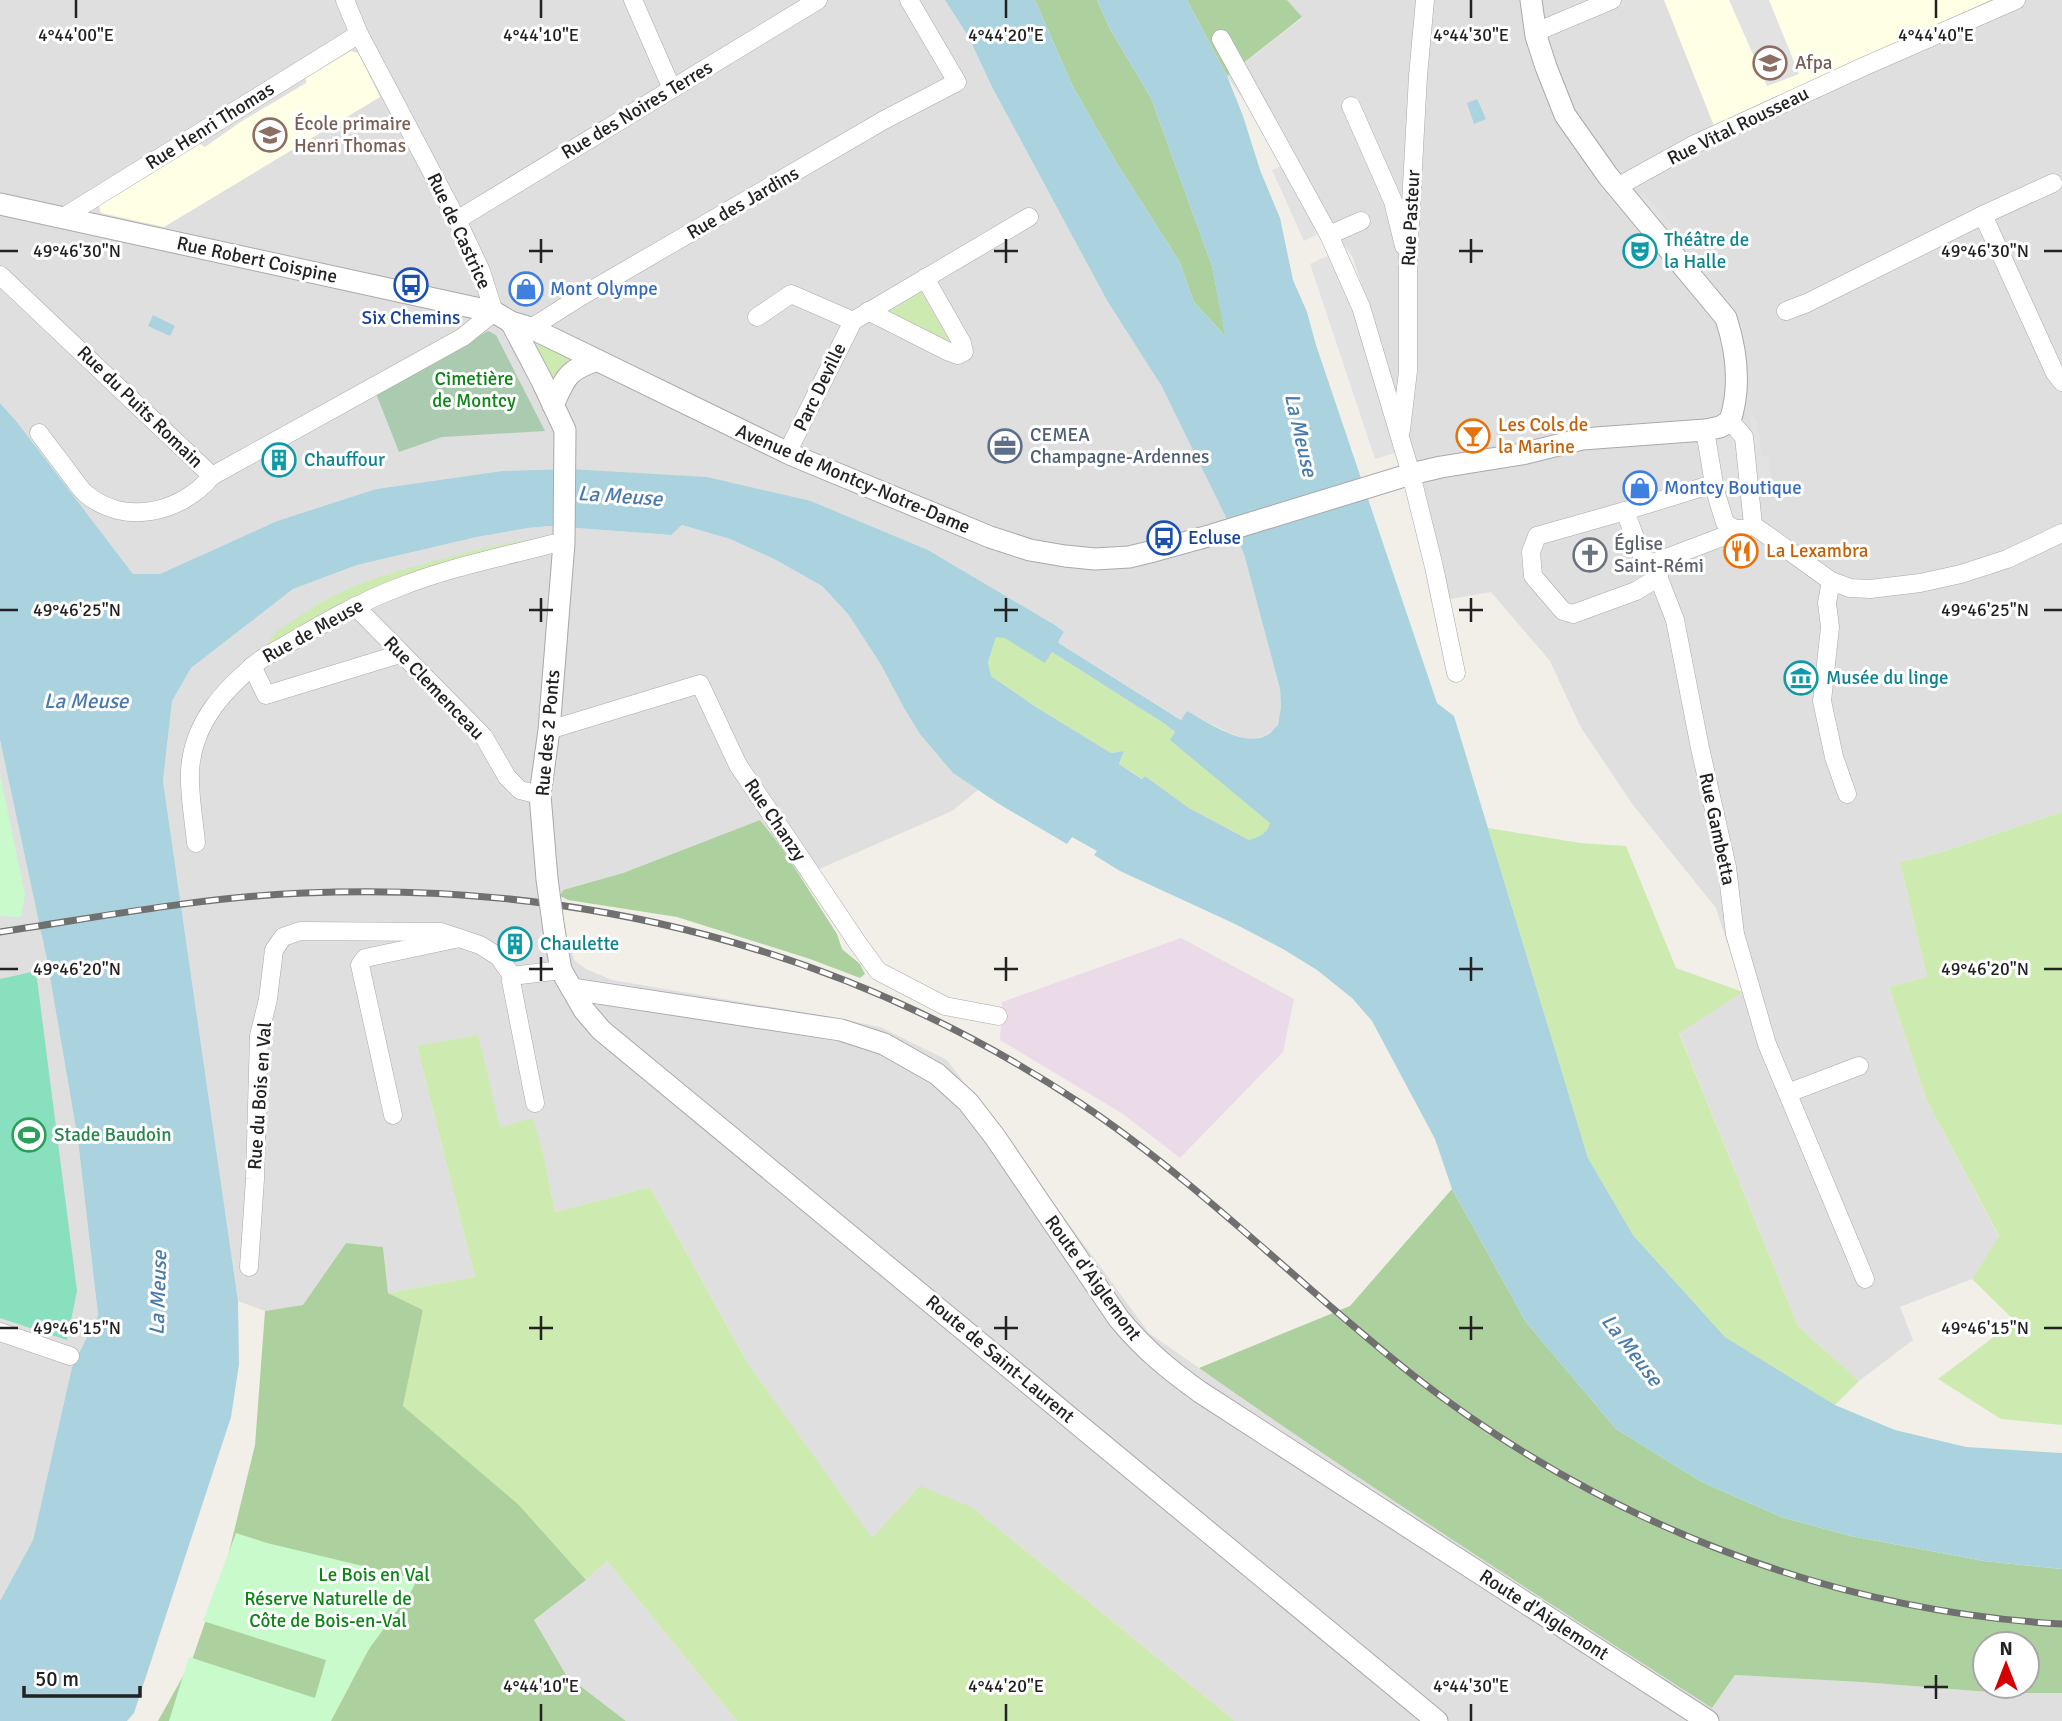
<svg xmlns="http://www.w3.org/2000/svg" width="2062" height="1721" font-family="Signika,sans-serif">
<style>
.residential{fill:#e0dfdf}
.industrial{fill:#ebdbe8}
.education{fill:#ffffe5}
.grass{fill:#cdebb0}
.forest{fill:#add19e;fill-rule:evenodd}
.cemetery{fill:#aacbaf}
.park{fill:#c8facc}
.pitch{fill:#88e0be}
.parking{fill:#e2e2e2}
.water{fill:#aad3df;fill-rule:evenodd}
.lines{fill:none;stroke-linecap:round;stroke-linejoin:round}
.minor-casing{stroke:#a9a9a9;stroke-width:19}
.tertiary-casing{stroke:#a9a9a9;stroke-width:23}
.minor{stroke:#fff;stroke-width:18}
.tertiary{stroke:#fff;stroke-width:21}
.rail-casing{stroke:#707070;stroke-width:7}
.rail{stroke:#fff;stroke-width:4.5;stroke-dasharray:13;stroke-linecap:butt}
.tertiary-bridge-casing{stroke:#a9a9a9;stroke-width:23;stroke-linecap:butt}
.tertiary-bridge{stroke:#fff;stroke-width:21}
.ticks{fill:none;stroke:#222;stroke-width:2.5}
.labels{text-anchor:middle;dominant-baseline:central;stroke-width:6;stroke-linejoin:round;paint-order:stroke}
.education-label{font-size:19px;fill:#785e54;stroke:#fff;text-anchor:start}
.street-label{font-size:19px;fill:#222;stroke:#fff}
.culture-label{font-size:19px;fill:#0d838f;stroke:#fff;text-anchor:start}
.shop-label{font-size:19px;fill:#366cbe;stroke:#fff;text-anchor:start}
.transit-label{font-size:19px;fill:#164399;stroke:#fff}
.park-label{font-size:19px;fill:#0c8416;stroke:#fff}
.food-label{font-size:19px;fill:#c56008;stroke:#fff;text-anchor:start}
.service-label{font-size:19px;fill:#4e5e75;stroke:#fff;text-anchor:start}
.worship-label{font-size:19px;fill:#5b616d;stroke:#fff;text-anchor:start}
.leisure-label{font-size:19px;fill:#27864d;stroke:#fff;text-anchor:start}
.water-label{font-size:21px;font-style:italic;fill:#4a7aab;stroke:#fff}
.ticks-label{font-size:18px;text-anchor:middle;fill:#222;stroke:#fff;stroke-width:6;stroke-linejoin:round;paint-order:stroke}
</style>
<rect width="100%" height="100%" fill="#f2efe9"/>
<g class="residential">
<path d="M0 0H945L968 36 993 89 1048 191 1161 385 1244 554 1280 689 1281 707 1278 726 1265 736 1249 740 1229 733 1187 712 1182 720 1060 644 1058 642 1064 632 1055 625 928 550 811 501 569 469 503 471 376 489 277 521 160 574H133L17 422 0 403Z"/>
<path d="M1287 0H2062V812L1939 853 1900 862 1927 977 1889 987 1927 1101 1999 1237 1972 1279 1900 1307 1913 1340 1859 1381 1798 1326 1679 1032 1743 992 1716 908 1633 805 1580 726 1550 661 1491 592 1450 599 1396 394 1353 258 1227 76 1302 18Z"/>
<path d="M682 525 730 539 776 560 822 586 848 614 880 663 904 708 953 773 978 790 952 811 801 877 782 848 760 820 623 873 563 890 560 896 563 930 575 961 586 969 612 980 837 1018 880 1027 947 1060 997 1126 1149 1333 1256 1408 1513 1579 1712 1708 1735 1675 1861 1682 2001 1693H2062V1721H1235L972 1507 872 1539 747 1362 650 1187 555 1212 544 1157 532 1119 500 1127 417 1046 475 1277 388 1293 383 1247 346 1243 303 1306 265 1311 238 1301 163 781 172 701 191 668 293 589 357 565 477 537 528 528 549 526 670 535Z"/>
<path d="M0 740 47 960 78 1140 98 1315 72 1367 33 1540 0 1601Z"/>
<path d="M607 1561 737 1721H626L566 1675 534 1620 586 1580Z"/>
</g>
<path class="industrial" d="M1181 938 1294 999 1283 1052 1180 1158 1123 1114 1000 1040 1002 1002Z"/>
<g class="education">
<path d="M1664 0H1990L1714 126Z"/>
<path d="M351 51 358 53 380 97 164 227 101 213 99 206 200 144 205 147 242 121 306 83V78Z"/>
</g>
<g class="grass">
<path d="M921 292 951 344 885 314Z"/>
<path d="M541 342 574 358 553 381 537 349V344Z"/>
<path d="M545 539 456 568 263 658 271 637 277 631C296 619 316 604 337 594 367 579 401 570 434 561 471 551 507 541 545 539Z"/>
<path d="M996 637H1005L1045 662 1052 652 1165 724 1175 732 1171 740 1271 823C1268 833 1259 837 1249 840L1189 808 1145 776 1143 779 1119 764 1124 751 1111 753 1036 707 991 676 988 662Z"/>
<path d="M2062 812V1425L2001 1419 1938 1379 2015 1321 1972 1279 1999 1236 1927 1101 1889 987 1927 977 1900 862 1939 853Z"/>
<path d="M1488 828 1580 843 1626 846 1676 968 1743 992 1679 1033 1798 1326 1859 1381 1835 1405 1725 1337 1633 1235 1588 1158Z"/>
<path d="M478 1035 500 1127 533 1118 544 1157 555 1212 650 1187 747 1362 872 1538 920 1486 972 1507 1235 1721H737L607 1561 586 1580 519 1505 403 1406 423 1310 388 1293 475 1277 417 1046Z"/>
</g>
<g class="forest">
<path d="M1035 0H1097L1110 29 1151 98 1212 266 1226 337 1194 302 1179 261 1116 162 1072 85Z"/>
<path d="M1187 0H1287L1302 17 1227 76Z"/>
<path d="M760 820 782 848 837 934 842 949 860 964 865 974 860 978 810 959 677 917 568 900 560 896 563 890 623 873Z"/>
<path d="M1452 1189 1526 1322 1616 1429 1702 1482 1781 1517 1851 1536 1984 1561 2062 1569V1693H2001L1861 1682 1735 1675 1712 1708C1540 1597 1367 1486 1199 1368L1350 1306ZM1985 1644H2027V1686H1985Z"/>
<path d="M346 1243 383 1247 388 1293 423 1310 403 1406 519 1505 586 1580 534 1620 566 1675 626 1721H158L192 1660 228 1556 255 1445 265 1311 303 1305Z"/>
</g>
<path class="cemetery" d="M488 331 496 335 545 431 442 437 399 452 375 391Z"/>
<g class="park">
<path d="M0 774 25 895 21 917 0 916Z"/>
<path d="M236 1533 267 1543 417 1579 412 1590 369 1649 331 1721H169L189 1657 315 1698 326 1660 203 1621Z"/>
</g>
<path class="pitch" d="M36 971 77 1291 67 1340 0 1318V979Z"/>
<g class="parking">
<path d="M1729 0H1769L1799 74 1767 86Z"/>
<path d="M1288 163 1325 230 1304 241 1272 170Z"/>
<path d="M1643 191 1712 270 1706 292 1634 209Z"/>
<path d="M1327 256 1356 309 1398 452 1375 459 1310 264Z"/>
<path d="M1750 415 1757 420 1761 454 1769 458 1772 492 1759 496Z"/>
<path d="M1714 438H1738L1745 519 1729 521Z"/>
<path d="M1706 489 1721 531 1647 557 1632 512Z"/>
</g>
<g class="water">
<path d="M945 0H1035L1072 85 1116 162 1179 261 1194 302 1225 336 1212 266 1151 98 1110 29 1097 0H1187L1227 76 1243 116 1260 170 1280 218 1293 280 1307 312 1316 345 1437 703 1454 716 1588 1158 1633 1235 1725 1337 1835 1405 1895 1430 1966 1447 2062 1453V1569L1984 1561 1851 1536 1781 1517 1702 1482 1616 1429 1526 1322 1452 1189 1435 1139 1372 1021 1352 998 1317 970 1283 949 1235 924 1120 871 1094 855 1097 851 1072 837 1067 844 999 804 953 773 920 734 904 708 880 663 848 614 822 586 776 560 730 539 682 525 671 535 549 526 528 528 477 537 357 565 293 589 191 668 172 701 163 781 238 1301 239 1364 231 1417 134 1713 127 1721H0V1601L33 1540 72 1367 98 1315 78 1140 47 960 0 740V403L17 422 133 574H160L277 521 376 489 502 471 569 469 707 477 811 501 928 550 1055 625 1064 632 1058 642 1060 644 1181 720 1187 711C1207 722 1243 747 1265 736 1270 734 1274 729 1278 725L1281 707 1280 689 1244 554 1161 385 1108 302 993 89 968 36ZM996 637 1005 638 1045 663 1052 652 1165 724 1175 732 1170 740 1270 823C1268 833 1259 837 1249 840L1189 808 1145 776 1142 779 1119 764 1124 751 1111 753 1036 707 991 676 988 662Z"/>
<path d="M1477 99 1486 119 1474 124 1467 103Z"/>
<path d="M153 315 175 326 170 336 148 326Z"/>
</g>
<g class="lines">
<defs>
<g id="minor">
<path d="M633 0 672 89"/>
<path d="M1536 32 1612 0"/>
<path d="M1221 39 1329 235 1361 307 1411 474 1434 567 1456 673"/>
<path d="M1351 106 1393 201 1404 246"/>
<path d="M1617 187 1691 146 1865 66 2016 0"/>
<path d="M1983 215 2055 373 2062 382"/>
<path d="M62 218 359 34"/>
<path d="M457 220 818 0"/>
<path d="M1329 235 1361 221"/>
<path d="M0 275 212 476"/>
<path d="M868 311 947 351 958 355 964 352 962 343 925 278"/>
<path d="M1786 311 1807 303 1983 215 2053 183"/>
<path d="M757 317 791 294 853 321"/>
<path d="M531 328 580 297 884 120 957 82 909 0"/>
<path d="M1730 421 1744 437 1753 525"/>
<path d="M1401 430 1408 371V259L1418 76 1425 0"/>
<path d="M1705 430 1715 490 1725 523 1735 529H1745"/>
<path d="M39 433C50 448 61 462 72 477 76 482 80 489 86 494 125 526 181 513 212 476L463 337 494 312 481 271 457 220 359 34 345 0"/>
<path d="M787 453 853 321 1029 217"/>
<path d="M1713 484 1625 511 1643 559 1653 563 1722 537 1735 529"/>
<path d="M1625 511 1537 536 1531 552 1533 576 1563 611 1573 614 1636 591 1659 577"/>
<path d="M1753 525 1831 581 1850 588 1870 589 1920 583 1961 574 2007 559 2062 533"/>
<path d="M1653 563 1675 620 1700 748 1727 867 1735 934 1767 1044 1865 1279"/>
<path d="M1831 581 1827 603 1830 627 1822 701 1834 757 1847 794"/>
<path d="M355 606 484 737 507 777 520 790 540 795"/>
<path d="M252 666 266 695 400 654"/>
<path d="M549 730 700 684 738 765 857 942 878 971 945 1006 998 1016"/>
<path d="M196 843C194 820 189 795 190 772 192 722 226 687 263 658 307 633 350 606 397 588 447 568 501 557 552 544L564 543"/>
<path d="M512 976 511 981 535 1103"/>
<path d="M512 976 561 970"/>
<path d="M1788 1093 1859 1066"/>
<path d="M393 1115 360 965 365 958 455 939"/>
<path d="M249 1267 255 1179 259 1036 268 999 274 950 283 937 300 931 441 932 480 945 499 957 512 976"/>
<path d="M0 1332 70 1356"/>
</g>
<g id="tertiary">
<path d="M0 204 494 312 511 322 531 328 792 455 990 537 1030 550 1065 556 1095 559 1129 557 1154 551 1212 535 1411 474 1441 467 1522 454 1582 439 1705 430 1720 427 1730 421C1741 387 1737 352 1726 318L1608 176 1565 115 1546 67 1536 36 1531 0"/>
<path d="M511 322 542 381 565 430 564 543 549 730 540 795 547 879"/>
<path d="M553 405C566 377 566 371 597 360"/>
<path d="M554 930 561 970 584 1010 601 1030 1437 1721"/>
<path d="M572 989 841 1030 884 1044 937 1074 968 1102 995 1137 1119 1319C1145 1350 1168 1369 1200 1392L1708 1721"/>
</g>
</defs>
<use href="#minor" class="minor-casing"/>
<use href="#tertiary" class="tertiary-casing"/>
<use href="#minor" class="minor"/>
<use href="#tertiary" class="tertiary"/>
<defs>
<path id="rail" d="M0 932C100 917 202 897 304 893 581 881 848 949 1080 1103 1200 1183 1301 1287 1414 1376 1599 1520 1827 1611 2062 1624"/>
</defs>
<use href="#rail" class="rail-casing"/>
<use href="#rail" class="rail"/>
<defs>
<path id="tertiary-bridge" d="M547 879 554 930"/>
</defs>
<use href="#tertiary-bridge" class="tertiary-bridge-casing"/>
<use href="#tertiary-bridge" class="tertiary-bridge"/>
</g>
<path class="ticks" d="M76 0V18M541 0V18M1006 0V18M1471 0V18M1936 0V18M541 239V263M1006 239V263M1471 239V263M0 251H18M529 251H553M994 251H1018M1459 251H1483M2044 251H2062M541 598V622M1006 598V622M1471 598V622M0 610H18M529 610H553M994 610H1018M1459 610H1483M2044 610H2062M541 957V981M1006 957V981M1471 957V981M0 969H18M529 969H553M994 969H1018M1459 969H1483M2044 969H2062M541 1316V1340M1006 1316V1340M1471 1316V1340M0 1328H18M529 1328H553M994 1328H1018M1459 1328H1483M2044 1328H2062M1936 1675V1699M1924 1687H1948M541 1704V1721M1006 1704V1721M1471 1704V1721"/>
<defs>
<symbol id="university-ring" viewBox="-11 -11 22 22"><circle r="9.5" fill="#fff" stroke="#8d6e63" stroke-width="1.5"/><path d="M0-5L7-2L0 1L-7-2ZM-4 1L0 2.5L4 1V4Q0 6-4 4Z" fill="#8d6e63"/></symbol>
<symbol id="school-ring" viewBox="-11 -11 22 22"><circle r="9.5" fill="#fff" stroke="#8d6e63" stroke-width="1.5"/><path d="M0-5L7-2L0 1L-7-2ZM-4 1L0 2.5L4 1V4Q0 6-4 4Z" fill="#8d6e63"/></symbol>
<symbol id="theatre-ring" viewBox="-11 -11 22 22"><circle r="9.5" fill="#fff" stroke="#0f9aa8" stroke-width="1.5"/><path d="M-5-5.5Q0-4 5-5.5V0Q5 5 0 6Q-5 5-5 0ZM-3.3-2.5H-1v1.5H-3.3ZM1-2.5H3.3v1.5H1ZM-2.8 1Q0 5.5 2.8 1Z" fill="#0f9aa8"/></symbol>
<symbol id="bus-ring" viewBox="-11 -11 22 22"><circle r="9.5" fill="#fff" stroke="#1a4fb4" stroke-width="1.5"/><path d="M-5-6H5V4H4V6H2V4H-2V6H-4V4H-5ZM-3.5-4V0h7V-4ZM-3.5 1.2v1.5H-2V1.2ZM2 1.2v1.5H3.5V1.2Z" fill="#1a4fb4"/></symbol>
<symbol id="shop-ring" viewBox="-11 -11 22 22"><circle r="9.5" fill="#fff" stroke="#3f7fe0" stroke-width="1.5"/><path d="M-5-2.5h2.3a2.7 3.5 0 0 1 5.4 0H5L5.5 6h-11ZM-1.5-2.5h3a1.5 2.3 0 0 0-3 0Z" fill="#3f7fe0"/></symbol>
<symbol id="bar-ring" viewBox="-11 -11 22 22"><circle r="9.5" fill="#fff" stroke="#e8710a" stroke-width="1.5"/><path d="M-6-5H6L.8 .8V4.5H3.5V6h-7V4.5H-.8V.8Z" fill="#e8710a"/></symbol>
<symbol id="office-ring" viewBox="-11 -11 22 22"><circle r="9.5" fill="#fff" stroke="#5c6f8a" stroke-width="1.5"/><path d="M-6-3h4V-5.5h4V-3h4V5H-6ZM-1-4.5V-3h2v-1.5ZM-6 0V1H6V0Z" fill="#5c6f8a"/></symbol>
<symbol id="building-ring" viewBox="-11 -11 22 22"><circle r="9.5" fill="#fff" stroke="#0f9aa8" stroke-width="1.5"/><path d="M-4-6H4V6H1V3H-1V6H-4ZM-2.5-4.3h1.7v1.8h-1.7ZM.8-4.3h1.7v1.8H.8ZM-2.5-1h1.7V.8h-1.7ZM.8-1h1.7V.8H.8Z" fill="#0f9aa8"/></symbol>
<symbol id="restaurant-ring" viewBox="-11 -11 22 22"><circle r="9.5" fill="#fff" stroke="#e8710a" stroke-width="1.5"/><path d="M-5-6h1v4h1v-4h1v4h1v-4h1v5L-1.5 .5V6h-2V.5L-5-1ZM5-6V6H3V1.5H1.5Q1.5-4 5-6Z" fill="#e8710a"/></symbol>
<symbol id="church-ring" viewBox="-11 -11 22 22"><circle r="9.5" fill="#fff" stroke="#6b7280" stroke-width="1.5"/><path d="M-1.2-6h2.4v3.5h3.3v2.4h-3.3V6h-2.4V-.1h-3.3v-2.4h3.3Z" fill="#6b7280"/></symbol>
<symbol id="museum-ring" viewBox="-11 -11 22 22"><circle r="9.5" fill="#fff" stroke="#0f9aa8" stroke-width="1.5"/><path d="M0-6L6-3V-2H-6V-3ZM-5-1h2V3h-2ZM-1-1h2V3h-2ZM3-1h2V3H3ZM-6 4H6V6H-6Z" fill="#0f9aa8"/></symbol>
<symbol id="stadium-ring" viewBox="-11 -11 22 22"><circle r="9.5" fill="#fff" stroke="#2e9e5b" stroke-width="1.5"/><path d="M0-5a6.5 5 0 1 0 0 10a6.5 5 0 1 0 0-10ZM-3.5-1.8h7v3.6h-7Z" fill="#2e9e5b"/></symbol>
</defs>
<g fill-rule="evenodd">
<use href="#university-ring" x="1751" y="44" width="38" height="38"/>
<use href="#school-ring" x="251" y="116" width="38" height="38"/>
<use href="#theatre-ring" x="1621" y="232" width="38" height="38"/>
<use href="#bus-ring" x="392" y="266" width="38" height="38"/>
<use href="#shop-ring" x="507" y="270" width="38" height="38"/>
<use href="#bar-ring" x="1454" y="417" width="38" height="38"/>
<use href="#office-ring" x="986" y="427" width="38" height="38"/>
<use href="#building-ring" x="260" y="441" width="38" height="38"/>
<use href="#shop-ring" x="1621" y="469" width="38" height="38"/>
<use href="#bus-ring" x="1145" y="519" width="38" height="38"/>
<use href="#restaurant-ring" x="1722" y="532" width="38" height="38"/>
<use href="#church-ring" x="1571" y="536" width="38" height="38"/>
<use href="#museum-ring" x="1782" y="659" width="38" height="38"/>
<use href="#building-ring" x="496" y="925" width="38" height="38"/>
<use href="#stadium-ring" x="10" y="1116" width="38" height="38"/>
</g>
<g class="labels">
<g class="education-label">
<text x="1795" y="63">Afpa</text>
<text x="294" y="124">École primaire<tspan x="294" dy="22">Henri Thomas</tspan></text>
</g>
<g class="street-label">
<text transform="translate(637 110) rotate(-31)">Rue des Noires Terres</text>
<text transform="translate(210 126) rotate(-32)">Rue Henri Thomas</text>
<text transform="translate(1738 126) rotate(-26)">Rue Vital Rousseau</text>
<text transform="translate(743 203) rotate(-30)">Rue des Jardins</text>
<text transform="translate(1411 218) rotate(-87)">Rue Pasteur</text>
<text transform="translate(459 231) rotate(65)">Rue de Castrice</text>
<text transform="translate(257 260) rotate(12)">Rue Robert Coispine</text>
<text transform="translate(820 387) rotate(-64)">Parc Deville</text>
<text transform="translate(140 407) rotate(44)">Rue du Puits Romain</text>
<text transform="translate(853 479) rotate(23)">Avenue de Montcy-Notre-Dame</text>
<text transform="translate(313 631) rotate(-29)">Rue de Meuse</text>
<text transform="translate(434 688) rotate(46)">Rue Clemenceau</text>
<text transform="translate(548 733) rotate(-85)">Rue des 2 Ponts</text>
<text transform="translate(775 820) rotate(56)">Rue Chanzy</text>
<text transform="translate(1717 829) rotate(78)">Rue Gambetta</text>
<text transform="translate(260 1096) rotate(-86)">Rue du Bois en Val</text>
<text transform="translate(1093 1278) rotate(54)">Route d'Aiglemont</text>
<text transform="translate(1000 1359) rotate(40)">Route de Saint-Laurent</text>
<text transform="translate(1544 1615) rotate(33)">Route d'Aiglemont</text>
</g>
<g class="culture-label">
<text x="1664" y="240">Théâtre de<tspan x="1664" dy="22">la Halle</tspan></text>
<text x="304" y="460">Chauffour</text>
<text x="1826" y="678">Musée du linge</text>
<text x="540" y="944">Chaulette</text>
</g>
<g class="shop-label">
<text x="550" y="289">Mont Olympe</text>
<text x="1664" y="488">Montcy Boutique</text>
</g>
<g class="transit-label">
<text x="411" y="318">Six Chemins</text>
<text x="1188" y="538" text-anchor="start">Ecluse</text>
</g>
<g class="park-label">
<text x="474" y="379">Cimetière<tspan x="474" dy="22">de Montcy</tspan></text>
<text x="374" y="1575">Le Bois en Val</text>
<text x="328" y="1599">Réserve Naturelle de<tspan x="328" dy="22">Côte de Bois-en-Val</tspan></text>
</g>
<g class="food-label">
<text x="1498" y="425">Les Cols de<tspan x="1498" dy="22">la Marine</tspan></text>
<text x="1766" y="551">La Lexambra</text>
</g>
<g class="service-label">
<text x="1030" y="435">CEMEA<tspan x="1030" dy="22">Champagne-Ardennes</tspan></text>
</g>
<g class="worship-label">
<text x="1614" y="544">Église<tspan x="1614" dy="22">Saint-Rémi</tspan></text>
</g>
<g class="leisure-label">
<text x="54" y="1135">Stade Baudoin</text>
</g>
<g class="water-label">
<text transform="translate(1301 435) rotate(77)">La Meuse</text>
<text transform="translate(620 496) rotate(4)">La Meuse</text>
<text x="86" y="701">La Meuse</text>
<text transform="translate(158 1293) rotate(-88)">La Meuse</text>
<text transform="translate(1632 1350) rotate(52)">La Meuse</text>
</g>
</g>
<g class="ticks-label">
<text x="76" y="41">4°44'00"E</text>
<text x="541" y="41">4°44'10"E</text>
<text x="1006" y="41">4°44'20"E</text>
<text x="1471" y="41">4°44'30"E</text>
<text x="1936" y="41">4°44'40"E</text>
<text x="77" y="257">49°46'30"N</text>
<text x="1985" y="257">49°46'30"N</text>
<text x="77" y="616">49°46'25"N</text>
<text x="1985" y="616">49°46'25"N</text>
<text x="77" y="975">49°46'20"N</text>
<text x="1985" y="975">49°46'20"N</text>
<text x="77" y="1334">49°46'15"N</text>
<text x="1985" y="1334">49°46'15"N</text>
<text x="541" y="1692">4°44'10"E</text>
<text x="1006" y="1692">4°44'20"E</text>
<text x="1471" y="1692">4°44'30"E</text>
</g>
<g transform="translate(2006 1665)"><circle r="33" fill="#ffffff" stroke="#a7a7a7" stroke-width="2"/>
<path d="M0-5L12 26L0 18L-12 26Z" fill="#d40000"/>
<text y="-10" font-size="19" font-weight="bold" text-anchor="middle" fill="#222222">N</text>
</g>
<path d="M24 1686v10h116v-10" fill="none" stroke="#222222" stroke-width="3.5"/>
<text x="35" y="1686" font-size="21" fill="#222222" stroke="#ffffff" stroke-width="5" paint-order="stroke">50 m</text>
</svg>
